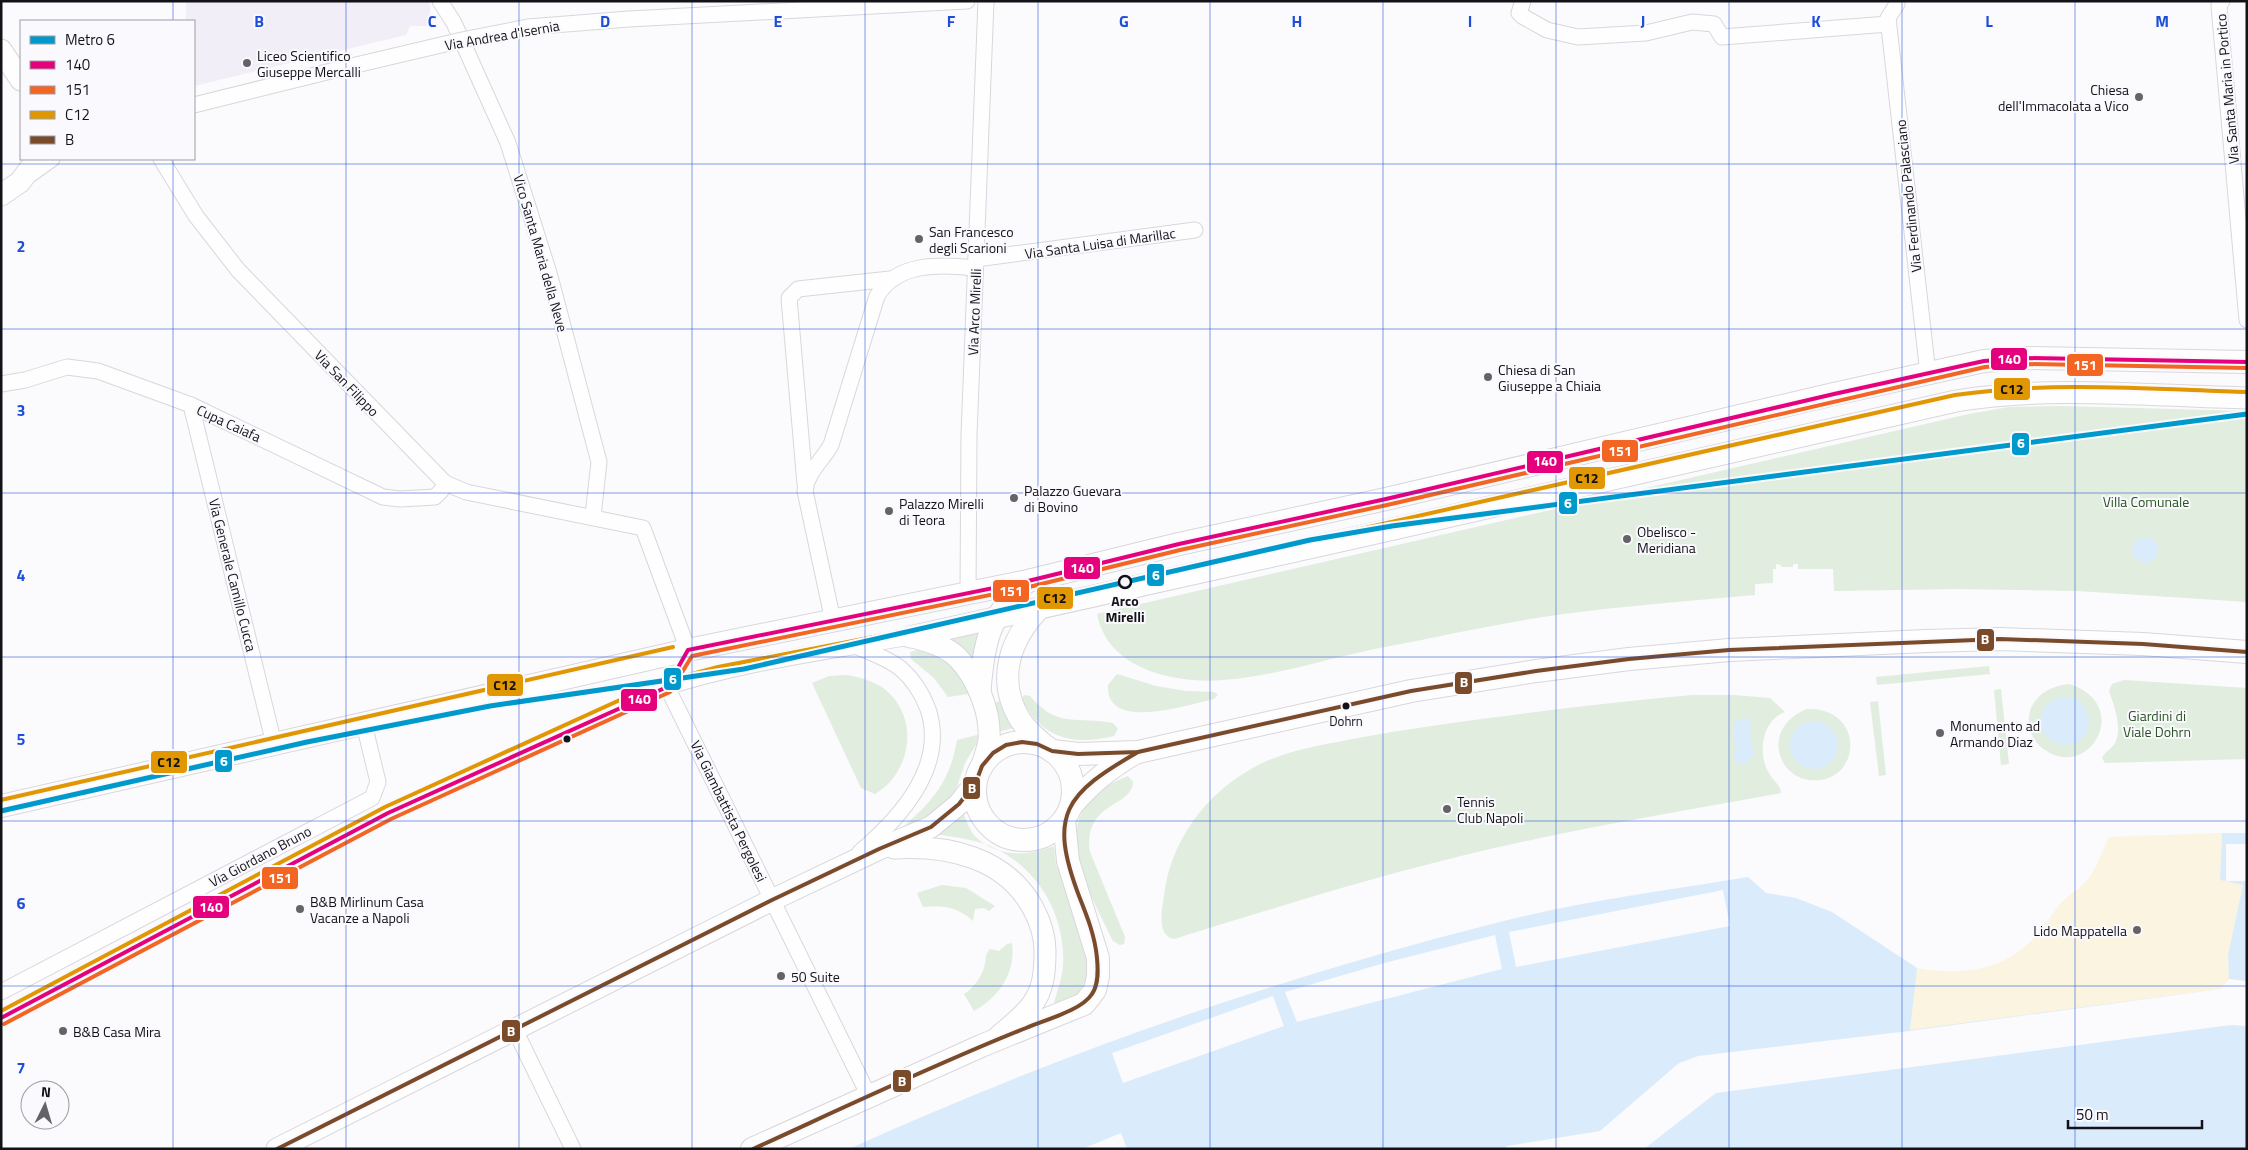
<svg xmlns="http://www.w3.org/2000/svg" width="2248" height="1150" font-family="'Titillium Web',sans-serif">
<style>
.built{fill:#f1eef8}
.green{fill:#e1edde;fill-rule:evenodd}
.sand{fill:#faf4e1}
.water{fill:#daebfb}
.pier{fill:#fbfafc}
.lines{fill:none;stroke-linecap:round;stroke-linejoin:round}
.street-casing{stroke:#d8d7dc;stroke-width:17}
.secondary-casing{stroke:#d8d7dc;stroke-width:23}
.primary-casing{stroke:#d8d7dc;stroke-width:24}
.street{stroke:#fefeff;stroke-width:15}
.secondary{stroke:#fefeff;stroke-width:21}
.primary{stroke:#fefeff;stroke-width:22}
.street-bridge-casing{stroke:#d8d7dc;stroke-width:17;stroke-linecap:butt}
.street-bridge{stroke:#fefeff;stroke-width:15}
.bus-1-casing{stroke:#faf9fd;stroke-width:8}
.bus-2-casing{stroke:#faf9fd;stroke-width:8}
.bus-3-casing{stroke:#faf9fd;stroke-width:8}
.bus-4-casing{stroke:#faf9fd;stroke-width:8}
.bus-1{stroke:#e5007d;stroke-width:4}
.bus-2{stroke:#f26522;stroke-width:4}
.bus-3{stroke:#e09702;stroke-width:4}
.bus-4{stroke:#7a4b2a;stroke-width:4}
.metro-1-casing{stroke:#faf9fd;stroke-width:9}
.metro-1{stroke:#09c;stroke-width:5}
.grid{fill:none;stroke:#1d4ed8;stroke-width:1;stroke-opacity:0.55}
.poi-dot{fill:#656368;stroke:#faf9fd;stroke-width:2}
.stop-dot{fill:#faf9fd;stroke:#141219;stroke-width:2.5}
.bus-dot{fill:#141219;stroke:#faf9fd;stroke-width:2}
.labels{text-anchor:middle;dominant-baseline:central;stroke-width:4;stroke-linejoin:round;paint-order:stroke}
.bus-label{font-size:13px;fill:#141219;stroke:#faf9fd}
.street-label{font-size:14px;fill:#141219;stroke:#faf9fd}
.poi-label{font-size:14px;fill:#141219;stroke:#faf9fd;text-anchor:start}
.park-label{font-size:14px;fill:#285521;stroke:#faf9fd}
.stop-label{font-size:14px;font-weight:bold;fill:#141219;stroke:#faf9fd}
.grid-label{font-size:16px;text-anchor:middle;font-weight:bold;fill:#1d4ed8;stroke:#faf9fd;stroke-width:4;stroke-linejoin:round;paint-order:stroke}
.line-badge{stroke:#faf9fd;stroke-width:2}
.badge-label{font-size:14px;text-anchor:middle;font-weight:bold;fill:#fff}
.pale-badge-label{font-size:14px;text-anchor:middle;font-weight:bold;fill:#111}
</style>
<rect width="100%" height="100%" fill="#fbfafc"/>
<path class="built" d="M186 1H428L430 5V26H410L406 35 194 86V21H186Z"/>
<g class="green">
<path d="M2062 406 2247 411V602L2078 591 1957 589 1834 591 1833 569H1798V564H1793V567H1781V565L1776 564V569H1773V583L1755 584V595C1680 602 1604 607 1530 619 1481 627 1433 638 1385 647 1324 658 1244 688 1184 679 1145 674 1105 656 1097 614L1969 414 2009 407Z"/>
<path d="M983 630 975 670 945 639Z"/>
<path d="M921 649 946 658 965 683 968 694 948 697 934 678 911 659 910 652Z"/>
<path d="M1989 666 1990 674 1877 685 1876 677Z"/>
<path d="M1117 674 1156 686 1186 691 1214 692 1218 695 1214 699C1190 704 1105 733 1108 685Z"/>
<path d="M847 675C859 677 869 680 880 686 920 712 914 771 875 794L861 788 812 683 829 676Z"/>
<path d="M2124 680 2247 688V759L2105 763 2102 758C2105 751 2112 749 2115 743 2123 729 2114 705 2109 691L2112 684Z"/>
<path d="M2069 684C2130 703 2094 773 2052 754 2044 750 2037 745 2033 737 2019 708 2042 686 2069 684ZM2062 698 2073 743C2058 746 2048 740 2042 727L2048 705Z"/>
<path d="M2001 689 2009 764 2001 765 1994 690Z"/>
<path d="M1024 695 1030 696C1058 729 1077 716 1113 723L1118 729 1114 736C1073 746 1043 739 1022 700Z"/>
<path d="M1692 695H1733L1770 698 1785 712C1762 720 1757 754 1769 773 1773 781 1780 784 1781 793 1677 812 1572 829 1469 854 1369 878 1271 909 1174 939 1156 935 1162 910 1164 896 1170 842 1205 794 1253 768 1284 750 1323 745 1358 738 1401 730 1445 724 1489 718 1556 709 1624 701 1692 695Z"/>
<path d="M1004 700 1017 727 998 732 992 703Z"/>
<path d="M1878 701 1886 775 1879 776 1870 702Z"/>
<path d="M1807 709C1867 707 1862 786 1809 780 1799 779 1789 772 1784 764 1770 740 1784 718 1807 709ZM1810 722 1826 724 1837 751 1829 764 1794 758C1788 743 1796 727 1810 722Z"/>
<path d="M977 735 980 738 965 763 954 796 919 824 903 827C933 801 950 781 957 740Z"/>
<path d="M1128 776 1133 782C1132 808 1083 801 1090 852L1125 937 1124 944 1120 945 1113 941C1085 882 1040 809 1128 776Z"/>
<path d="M964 815C967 821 970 831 975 836 995 857 1028 857 1053 846L1054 848 1056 864 1072 904 1089 962 1086 980 1071 1003 1053 1007C1056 993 1062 980 1063 966 1066 918 1040 870 996 849 977 839 955 837 933 834Z"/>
<path d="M942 885 966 888 995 906 989 911 984 908 975 909 973 921C958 907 943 905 923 907L917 893Z"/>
<path d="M1012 943C1016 973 999 997 974 1011L964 994C974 988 983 975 985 964 986 957 985 955 990 949L999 951 1007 944Z"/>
</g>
<path class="sand" d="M2222 833 2220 880 2243 885 2228 955 2229 979 2220 989 1909 1031 1917 968C1958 976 2002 972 2033 939 2044 928 2051 915 2061 903 2069 894 2082 888 2089 878 2097 866 2103 850 2109 837Z"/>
<g class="water">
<circle cx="2145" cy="550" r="13"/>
<circle cx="2065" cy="721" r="24"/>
<path d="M1748 718 1751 721 1750 735 1754 753 1747 763 1739 765 1734 758C1734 754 1736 749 1736 745 1734 736 1730 730 1736 720Z"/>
<circle cx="1814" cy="745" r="24"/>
<path d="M2222 833H2247V1149H849C1056 1055 1271 980 1492 924 1576 902 1663 891 1748 877L1766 893 1796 898 1832 912 1917 968 1910 1030 2220 989 2229 979 2228 955 2243 885 2220 880Z"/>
</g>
<g class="pier">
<rect x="2226" y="844" width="21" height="37"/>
<path d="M1723 890 1730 926 1516 967 1509 932Z"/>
<path d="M1495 935 1502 969 1297 1022 1285 992 1388 962Z"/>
<path d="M2229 979 2247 981V1026L2231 1025 1716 1093 1644 1149H1505L1507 1146 1600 1131 1679 1063 1698 1056 1909 1031 2220 989Z"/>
<path d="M1273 996 1284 1026 1123 1083 1112 1053Z"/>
<path d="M1121 1133 1127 1149H1082Z"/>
</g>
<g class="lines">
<defs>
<g id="street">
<path d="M440 1 454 23 508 143 549 273 599 462 593 516"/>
<path d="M1523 1 1519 13 1522 16 1547 30 1578 37 1646 33 1692 22 1714 24 1722 37 1888 24"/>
<path d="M1897 1V4L1888 18 1928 374"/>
<path d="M2222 1 2219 6 2247 320"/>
<path d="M528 27 629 19 967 1"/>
<path d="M194 105 339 69"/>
<path d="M161 159 196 216 238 270 445 483 466 492 643 528 688 650"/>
<path d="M31 174 52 159"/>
<path d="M976 259 1195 230"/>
<path d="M1 384 25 380 67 367 98 371 191 405 383 497 400 499 435 497 441 491 445 483"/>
<path d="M191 405 274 744"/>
<path d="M805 484 789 298 798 289 890 279"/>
<path d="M968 594 969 435 986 1"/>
<path d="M833 621 805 491C807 472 822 461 831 445L877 296C897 262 941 264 975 268"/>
<path d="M855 646C870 652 887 658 900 668 913 679 922 693 928 709 947 766 901 817 860 852"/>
<path d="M667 687 869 1096"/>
<path d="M1 992 372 798 378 782 364 724"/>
<path d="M1 1018 388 813 658 690C739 663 826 652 910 637"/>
<path d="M515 1030 573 1149"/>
</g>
<g id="secondary">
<path d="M1 50 21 80"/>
<path d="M1 195 20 182 37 159"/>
<path d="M1040 608C1010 639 995 680 1021 721 1029 733 1041 742 1052 751"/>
<path d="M910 637 1376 533 1956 401C2052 385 2149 396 2247 398"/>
<path d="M913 637C928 641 946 646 958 658 977 678 991 712 989 740 988 748 984 758 982 766"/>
<path d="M980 691C984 640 989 616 1028 581"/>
<path d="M894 848C948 845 1005 857 1033 908 1040 921 1045 936 1045 951 1045 970 1044 990 1031 1006 1022 1018 1009 1027 998 1037"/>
<path d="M277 1149 772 900 879 849 931 827 959 804 976 782"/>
</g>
<g id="primary">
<circle cx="1024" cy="791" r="49"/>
<path d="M1052 751 1078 754 1138 752 1411 691 1536 671 1629 659 1729 650 1926 641 2000 639 2143 644 2247 652"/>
<path d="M1 806 688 650 1028 581 1179 544 1386 499 1834 394 1984 361 2027 358 2247 362"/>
<path d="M1071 806C1092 782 1108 769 1135 753"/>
<path d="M752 1149 981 1046 1084 1004 1095 990 1098 976V958L1068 861 1064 820"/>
</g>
</defs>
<use href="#street" class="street-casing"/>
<use href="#secondary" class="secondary-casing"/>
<use href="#primary" class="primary-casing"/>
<use href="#street" class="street"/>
<use href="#secondary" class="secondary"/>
<use href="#primary" class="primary"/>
<defs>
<path id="street-bridge" d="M339 69 462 40 528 27"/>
</defs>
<use href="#street-bridge" class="street-bridge-casing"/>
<use href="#street-bridge" class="street-bridge"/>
<defs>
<path id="bus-1" d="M1 1018 388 813 667 687 688 650 1028 581 1179 544 1386 499 1834 394 1984 361 2027 358 2247 362"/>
<path id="bus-2" d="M4 1024 391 819 670 692 692 656 1029 587 1180 550 1387 505 1985 367 2027 364 2247 368"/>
<g id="bus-3">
<path d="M1 800 673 647"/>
<path d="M1 1011 385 807 655 684 718 667 925 627 1955 395C2052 381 2149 389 2247 392"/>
</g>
<g id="bus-4">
<path d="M277 1149 772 900 879 849 931 827 959 804 976 782 982 766 993 753 1006 745 1022 742 1037 744 1052 751 1078 754 1138 752 1411 691 1536 671 1629 659 1729 650 2000 639 2143 644 2247 652"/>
<path d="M753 1149C843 1108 933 1065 1026 1028 1044 1020 1081 1011 1092 994 1099 984 1098 969 1097 958 1095 936 1087 916 1079 896 1048 814 1065 794 1138 752"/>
</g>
</defs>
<use href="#bus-1" class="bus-1-casing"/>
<use href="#bus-2" class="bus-2-casing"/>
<use href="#bus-3" class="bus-3-casing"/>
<use href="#bus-4" class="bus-4-casing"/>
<use href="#bus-1" class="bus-1"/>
<use href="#bus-2" class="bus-2"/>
<use href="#bus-3" class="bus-3"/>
<use href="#bus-4" class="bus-4"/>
<defs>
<path id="metro-1" d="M1 811 307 742 490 706 744 669 1310 540 1392 526 2247 414"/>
</defs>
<use href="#metro-1" class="metro-1-casing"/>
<use href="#metro-1" class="metro-1"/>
</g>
<path class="grid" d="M173 1V21M346 1V1149M519 1V1149M692 1V1149M865 1V1149M1038 1V1149M1210 1V1149M1383 1V1149M1556 1V1149M1729 1V1149M1902 1V1149M2075 1V1149M173 159V1149M1 164H2247M1 329H2247M1 493H2247M1 657H2247M1 821H2247M1 986H2247"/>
<g class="poi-dot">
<circle cx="247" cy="63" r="5"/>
<circle cx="2139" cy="97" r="5"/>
<circle cx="919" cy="239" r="5"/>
<circle cx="1488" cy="377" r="5"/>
<circle cx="1014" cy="498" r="5"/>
<circle cx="889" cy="511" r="5"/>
<circle cx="1627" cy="539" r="5"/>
<circle cx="1940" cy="733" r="5"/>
<circle cx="1447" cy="809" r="5"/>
<circle cx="300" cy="909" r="5"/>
<circle cx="2137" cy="930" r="5"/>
<circle cx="781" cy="976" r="5"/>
<circle cx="63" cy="1031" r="5"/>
</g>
<circle class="stop-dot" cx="1125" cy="582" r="6"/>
<g class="bus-dot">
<circle cx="1346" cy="706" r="4.5"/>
<circle cx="567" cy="739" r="4.5"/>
</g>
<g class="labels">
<g class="bus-label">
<text x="1346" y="721">Dohrn</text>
</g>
<g class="street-label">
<text transform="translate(502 35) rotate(-10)">Via Andrea d'Isernia</text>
<text transform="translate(2227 89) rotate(-95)">Via Santa Maria in Portico</text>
<text transform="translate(1908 196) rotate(-96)">Via Ferdinando Palasciano</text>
<text transform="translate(1100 243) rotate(-8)">Via Santa Luisa di Marillac</text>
<text transform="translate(541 253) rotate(74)">Vico Santa Maria della Neve</text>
<text transform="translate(974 312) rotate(-88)">Via Arco Mirelli</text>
<text transform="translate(347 383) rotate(46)">Via San Filippo</text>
<text transform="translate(229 423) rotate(25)">Cupa Caiafa</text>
<text transform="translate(233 575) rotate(76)">Via Generale Camillo Cucca</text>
<text transform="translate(729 811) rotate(64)">Via Giambattista Pergolesi</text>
<text transform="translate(260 856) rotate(-28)">Via Giordano Bruno</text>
</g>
<g class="poi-label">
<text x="257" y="55">Liceo Scientifico<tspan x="257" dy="16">Giuseppe Mercalli</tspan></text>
<text x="2129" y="89" text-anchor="end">Chiesa<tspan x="2129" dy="16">dell'Immacolata a Vico</tspan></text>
<text x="929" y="231">San Francesco<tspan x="929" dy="16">degli Scarioni</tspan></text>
<text x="1498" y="369">Chiesa di San<tspan x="1498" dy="16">Giuseppe a Chiaia</tspan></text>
<text x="1024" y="490">Palazzo Guevara<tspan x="1024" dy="16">di Bovino</tspan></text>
<text x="899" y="503">Palazzo Mirelli<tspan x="899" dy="16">di Teora</tspan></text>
<text x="1637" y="531">Obelisco -<tspan x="1637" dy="16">Meridiana</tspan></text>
<text x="1950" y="725">Monumento ad<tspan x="1950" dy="16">Armando Diaz</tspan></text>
<text x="1457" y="801">Tennis<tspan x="1457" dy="16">Club Napoli</tspan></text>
<text x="310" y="901">B&amp;B Mirlinum Casa<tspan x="310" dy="16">Vacanze a Napoli</tspan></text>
<text x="2127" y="930" text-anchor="end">Lido Mappatella</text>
<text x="791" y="976">50 Suite</text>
<text x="73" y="1031">B&amp;B Casa Mira</text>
</g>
<g class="park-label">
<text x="2146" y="501">Villa Comunale</text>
<text x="2157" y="715">Giardini di<tspan x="2157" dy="16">Viale Dohrn</tspan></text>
</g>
<g class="stop-label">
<text x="1125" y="600">Arco<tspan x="1125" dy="16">Mirelli</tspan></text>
</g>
</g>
<g class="grid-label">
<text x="259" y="27">B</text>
<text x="432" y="27">C</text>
<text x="605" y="27">D</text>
<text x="778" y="27">E</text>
<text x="951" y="27">F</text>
<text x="1124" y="27">G</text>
<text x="1297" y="27">H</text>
<text x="1470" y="27">I</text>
<text x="1643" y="27">J</text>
<text x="1816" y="27">K</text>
<text x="1989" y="27">L</text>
<text x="2162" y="27">M</text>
<text x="21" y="252">2</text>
<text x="21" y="416">3</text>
<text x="21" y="581">4</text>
<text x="21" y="745">5</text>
<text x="21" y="909">6</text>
<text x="21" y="1074">7</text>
</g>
<g class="line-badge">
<rect x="1990" y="347" width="38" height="24" rx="5" fill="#e5007d"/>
<rect x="2066" y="353" width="38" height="24" rx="5" fill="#f26522"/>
<rect x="1993" y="377" width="38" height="24" rx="5" fill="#e09702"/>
<rect x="2011" y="432" width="19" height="24" rx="5" fill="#09c"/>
<rect x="1601" y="439" width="38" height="24" rx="5" fill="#f26522"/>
<rect x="1526" y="450" width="38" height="24" rx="5" fill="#e5007d"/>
<rect x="1568" y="466" width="38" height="24" rx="5" fill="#e09702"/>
<rect x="1558" y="491" width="20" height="24" rx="5" fill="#09c"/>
<rect x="1063" y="556" width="38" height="24" rx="5" fill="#e5007d"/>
<rect x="1146" y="563" width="19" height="24" rx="5" fill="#09c"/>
<rect x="992" y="579" width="38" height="24" rx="5" fill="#f26522"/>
<rect x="1036" y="586" width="38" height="24" rx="5" fill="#e09702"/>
<rect x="1976" y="628" width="19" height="24" rx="5" fill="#7a4b2a"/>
<rect x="663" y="667" width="19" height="24" rx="5" fill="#09c"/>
<rect x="1454" y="671" width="19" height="24" rx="5" fill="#7a4b2a"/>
<rect x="486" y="673" width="38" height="24" rx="5" fill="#e09702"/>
<rect x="620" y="688" width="38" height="24" rx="5" fill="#e5007d"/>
<rect x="214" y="749" width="19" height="24" rx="5" fill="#09c"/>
<rect x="150" y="750" width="38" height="24" rx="5" fill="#e09702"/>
<rect x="962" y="776" width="19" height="24" rx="5" fill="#7a4b2a"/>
<rect x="261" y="866" width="38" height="24" rx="5" fill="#f26522"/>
<rect x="192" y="895" width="38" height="24" rx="5" fill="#e5007d"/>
<rect x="501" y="1019" width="20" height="24" rx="5" fill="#7a4b2a"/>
<rect x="892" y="1069" width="20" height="24" rx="5" fill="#7a4b2a"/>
</g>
<g class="badge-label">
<text x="2009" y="364">140</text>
<text x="2085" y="370">151</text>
<text x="2021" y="448">6</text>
<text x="1620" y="456">151</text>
<text x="1545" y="466">140</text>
<text x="1568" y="508">6</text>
<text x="1082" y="573">140</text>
<text x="1156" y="580">6</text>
<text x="1011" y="596">151</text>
<text x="1985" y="644">B</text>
<text x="673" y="684">6</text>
<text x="1464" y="687">B</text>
<text x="639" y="704">140</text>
<text x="224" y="766">6</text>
<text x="972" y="793">B</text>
<text x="280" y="883">151</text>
<text x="211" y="912">140</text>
<text x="511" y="1036">B</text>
<text x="902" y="1086">B</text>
</g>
<g class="pale-badge-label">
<text x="2012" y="394">C12</text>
<text x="1587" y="483">C12</text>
<text x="1055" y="603">C12</text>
<text x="505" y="690">C12</text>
<text x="169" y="767">C12</text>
</g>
<rect width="2248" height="1150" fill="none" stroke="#141219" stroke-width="5"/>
<rect x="20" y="20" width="175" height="140" fill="#faf9fd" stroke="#9e9da2"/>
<rect x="30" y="36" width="25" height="8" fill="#0099cc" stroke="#9e9da2"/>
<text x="65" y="45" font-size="15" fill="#141219">Metro 6</text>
<rect x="30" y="61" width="25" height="8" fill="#e5007d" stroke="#9e9da2"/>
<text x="65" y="70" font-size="15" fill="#141219">140</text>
<rect x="30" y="86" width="25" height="8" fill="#f26522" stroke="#9e9da2"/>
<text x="65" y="95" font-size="15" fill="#141219">151</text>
<rect x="30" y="111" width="25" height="8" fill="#e09702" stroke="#9e9da2"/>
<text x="65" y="120" font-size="15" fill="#141219">C12</text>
<rect x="30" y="136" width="25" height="8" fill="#7a4b2a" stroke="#9e9da2"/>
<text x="65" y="145" font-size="15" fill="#141219">B</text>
<g transform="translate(45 1105) rotate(5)"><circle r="24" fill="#faf9fd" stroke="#9e9da2"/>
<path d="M0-4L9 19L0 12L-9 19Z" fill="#656368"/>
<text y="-8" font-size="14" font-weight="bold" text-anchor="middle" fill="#141219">N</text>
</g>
<path d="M2068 1120v8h134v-8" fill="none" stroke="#141219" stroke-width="2.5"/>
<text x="2076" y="1120" font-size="15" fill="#141219" stroke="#faf9fd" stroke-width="4" paint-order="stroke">50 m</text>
</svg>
